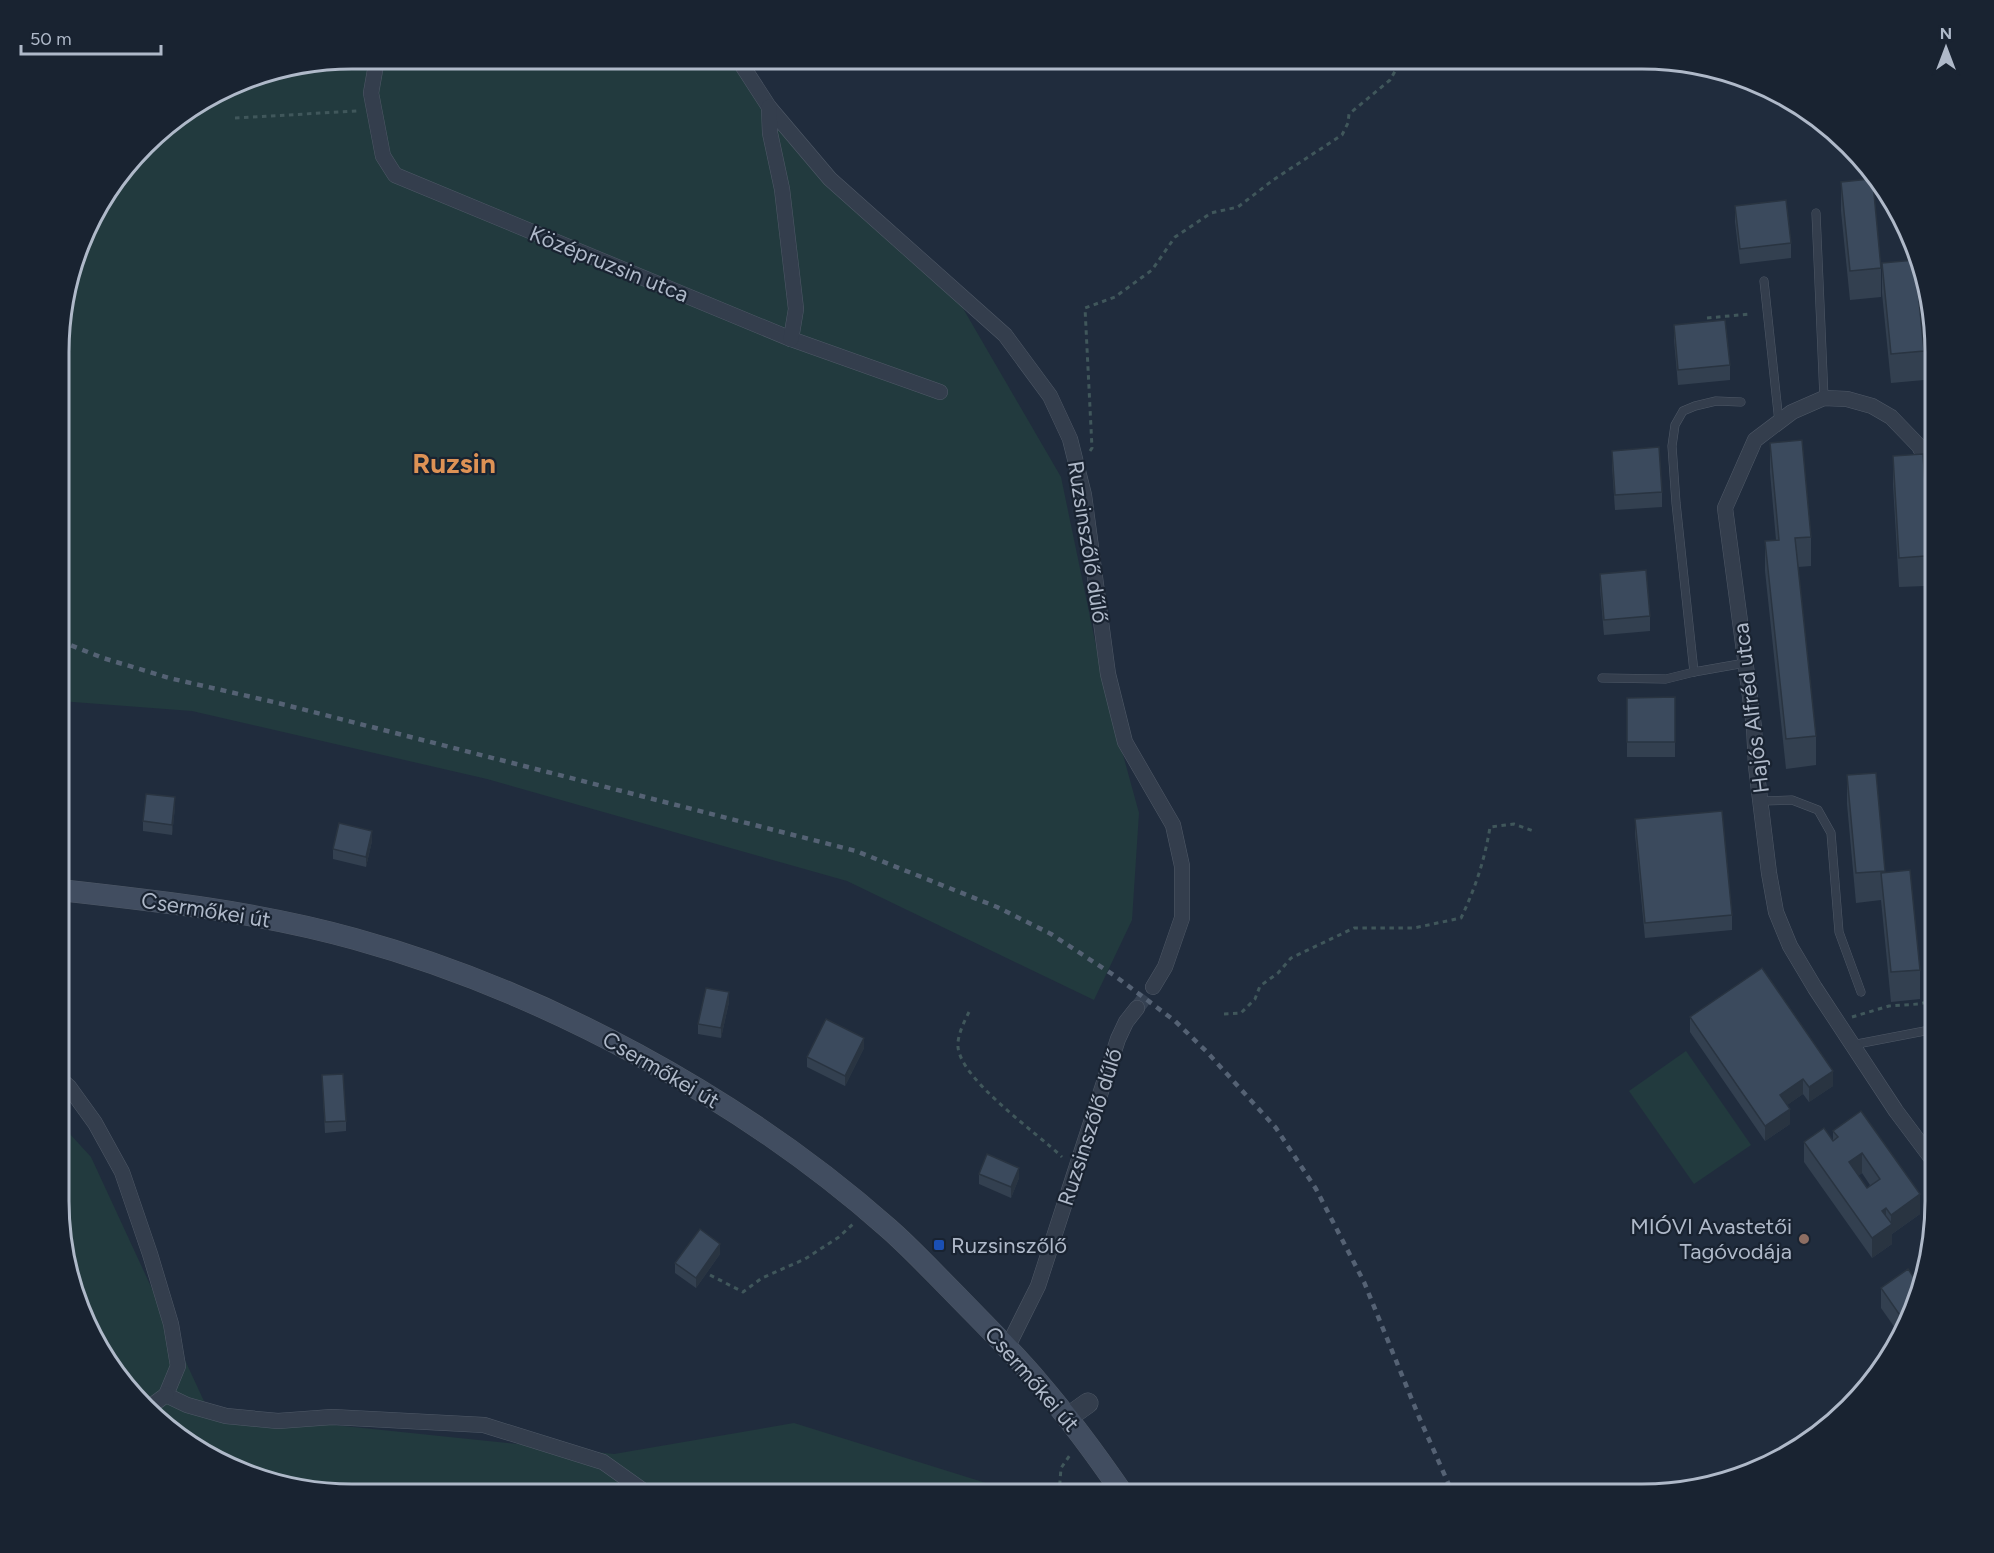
<svg xmlns="http://www.w3.org/2000/svg" width="1994" height="1553" font-family="Figtree,sans-serif">
<style>
.green{fill:#223a3e}
.lines{fill:none;stroke-linecap:round;stroke-linejoin:round}
.minor-tunnel{stroke:#354152;stroke-width:15;stroke-dasharray:15 8;stroke-linecap:butt}
.service-casing{stroke:#4f5967;stroke-width:9}
.minor-casing{stroke:#4f5967;stroke-width:16}
.tertiary-casing{stroke:#4f5967;stroke-width:21}
.secondary-casing{stroke:#4f5967;stroke-width:22}
.path{stroke:#40575b;stroke-width:3;stroke-dasharray:4.5 4.5;stroke-linecap:butt}
.service{stroke:#343e4d;stroke-width:8}
.minor{stroke:#343e4d;stroke-width:15}
.tertiary{stroke:#343e4d;stroke-width:20}
.secondary{stroke:#414d60;stroke-width:21}
.rail{stroke:#556274;stroke-width:4.5;stroke-dasharray:6 6;stroke-linecap:butt}
.wall{fill:#334050;fill-rule:evenodd}
.shaded-wall{fill:#293441}
.building{fill:#3b4a5d;stroke:#293441;stroke-width:1.5;fill-rule:evenodd}
.education-dot{fill:#8d6e63;stroke:#192331;stroke-width:2}
.transit-dot{fill:#1a4fb4;stroke:#192331;stroke-width:2}
.labels{text-anchor:middle;dominant-baseline:central;stroke-width:4.5;stroke-linejoin:round;paint-order:stroke}
.street-label{font-size:22px;fill:#afb9c9;stroke:#192331}
.poi-label{font-size:22px;fill:#afb9c9;stroke:#192331;text-anchor:end}
.district-label{font-size:28px;font-weight:bold;fill:#de9255;stroke:#192331}
.rim{fill:none;stroke:#afb9c9;stroke-width:3}
</style>
<rect width="100%" height="100%" fill="#202c3d"/>
<g class="green">
<path d="M352 59H729L823 182 950 286 1061 477 1105 689 1139 813 1132 920 1094 1000 847 881 487 779 192 711 60 701 61 313 98 206 159 131 257 74Z"/>
<path d="M1686 1051 1751 1145 1694 1184 1629 1091Z"/>
<path d="M59 1122 91 1157 209 1412 614 1454 794 1423 1021 1494H333L240 1472 158 1421 89 1331 59 1221Z"/>
</g>
<g class="lines">
<path class="minor-tunnel" d="M1137 1008 1153 987"/>
<defs>
<g id="service">
<path d="M1816 213 1824 398"/>
<path d="M1764 281 1779 422"/>
<path d="M1694 672 1676 503 1672 446 1675 425 1683 411 1695 406 1716 401 1741 402"/>
<path d="M1602 678 1666 679 1694 672 1745 663"/>
<path d="M1762 801 1792 800 1818 810 1831 833 1839 932 1861 992"/>
<path d="M1852 1045 1935 1029"/>
</g>
<g id="minor">
<path d="M377 59 371 93 383 156 395 175 791 339 940 392"/>
<path d="M738 59 769 107 830 179 1005 335 1050 396 1070 439 1084 495 1108 674 1125 742 1173 825 1182 866V918L1165 967 1153 987"/>
<path d="M769 107 770 133 782 189 796 309 791 339"/>
<path d="M59 1078 69 1087 95 1123 122 1172 150 1254 171 1324 178 1366 166 1395 187 1405 226 1416 278 1421 332 1417 484 1425 603 1462 648 1494"/>
<path d="M1935 1163 1896 1111 1815 988 1790 946 1776 912 1769 873 1756 766 1754 727 1725 508 1755 440 1792 412 1824 398 1847 399 1872 406 1891 417 1919 446 1935 477"/>
<path d="M1007 1348 1038 1286 1118 1039 1126 1022 1137 1008"/>
<path d="M148 1408 166 1395"/>
</g>
<path id="tertiary" d="M1067 1418 1088 1403"/>
<path id="secondary" d="M60 890C159 901 259 912 355 939 543 991 741 1098 888 1228 912 1249 933 1272 956 1295 984 1324 1013 1352 1039 1383 1069 1418 1097 1456 1123 1494"/>
</defs>
<use href="#service" class="service-casing"/>
<use href="#minor" class="minor-casing"/>
<use href="#tertiary" class="tertiary-casing"/>
<use href="#secondary" class="secondary-casing"/>
<g class="path">
<path d="M235 118 357 111"/>
<path d="M1707 318 1750 314"/>
<path d="M1090 451 1092 448 1085 308 1115 297 1152 270 1175 237 1211 213 1238 207 1273 180 1342 135 1348 123 1349 114 1390 80 1402 59"/>
<path d="M969 1012C964 1022 957 1036 958 1047 961 1080 1037 1133 1062 1157"/>
<path d="M1224 1014 1241 1013 1255 999 1260 986 1278 973 1291 958 1354 928H1414L1461 918C1475 889 1485 859 1490 827L1514 824 1536 832"/>
<path d="M1852 1017 1889 1006 1919 1004 1935 1000"/>
<path d="M710 1275 743 1292 762 1278 805 1259 839 1237 854 1223"/>
<path d="M1059 1494 1061 1468 1070 1455"/>
</g>
<use href="#service" class="service"/>
<use href="#minor" class="minor"/>
<use href="#tertiary" class="tertiary"/>
<use href="#secondary" class="secondary"/>
<path class="rail" d="M60 641 103 658 169 678 278 703 856 851 997 907 1051 934 1115 976 1175 1021 1206 1051 1276 1128 1316 1189 1364 1282 1419 1417 1453 1494"/>
</g>
<g class="wall">
<path d="M1841 182 1881 268V297L1850 300 1841 211Z"/>
<path d="M1735 206 1791 243V258L1740 264 1735 222Z"/>
<path d="M1882 263 1924 351V380L1891 383 1882 293Z"/>
<path d="M1674 325 1730 365V380L1678 385 1674 340Z"/>
<path d="M1770 443 1811 537V566L1798 567 1816 736V765L1786 769 1765 571V541L1776 540 1770 472Z"/>
<path d="M1612 451 1662 492V507L1615 510 1612 466Z"/>
<path d="M1893 456 1930 556 1935 555V679H1933L1925 586 1899 587 1893 485Z"/>
<path d="M1600 574 1650 616V631L1604 635 1600 589Z"/>
<path d="M1675 697V757H1627V698Z"/>
<path d="M1876 773 1885 873 1920 970V999L1891 1002 1881 900 1856 903 1847 804V775Z"/>
<path d="M175 807 172 835 143 831V821Z"/>
<path d="M1635 819 1732 915V930L1645 938 1635 834Z"/>
<path d="M372 841 366 867 333 859V849Z"/>
<path d="M729 1002 721 1038 698 1034V1024Z"/>
<path d="M1690 1017 1833 1086 1809 1102 1803 1094 1787 1105 1790 1124 1765 1141 1690 1032Z"/>
<path d="M864 1048 845 1086 807 1067V1057Z"/>
<path d="M322 1075 346 1121V1131L325 1133Z"/>
<path d="M1861 1111 1920 1214 1892 1234V1244L1872 1258 1804 1162V1142L1833 1141V1131ZM1862 1173 1870 1185 1867 1188 1858 1176Z"/>
<path d="M979 1174 1019 1178 1011 1198 979 1184Z"/>
<path d="M720 1254 696 1288 675 1273V1263Z"/>
<path d="M1881 1288 1913 1314 1900 1335 1881 1308Z"/>
</g>
<g class="shaded-wall">
<path d="M175 797V807L172 835V825Z"/>
<path d="M372 831V841L366 867V857Z"/>
<path d="M729 992V1002L721 1038V1028Z"/>
<path d="M864 1038V1048L845 1086V1076Z"/>
<path d="M1833 1071V1086L1809 1102V1087Z"/>
<path d="M1803 1079V1094L1780 1110V1095Z"/>
<path d="M1790 1109V1124L1765 1141V1126Z"/>
<path d="M1862 1153V1173L1849 1182V1162Z"/>
<path d="M1019 1168V1178L1011 1198V1187Z"/>
<path d="M1920 1194V1214L1892 1234V1244L1872 1258V1238L1891 1224V1215Z"/>
<path d="M1886 1208V1228L1882 1211Z"/>
<path d="M720 1244V1254L696 1288V1278Z"/>
</g>
<g class="building">
<path d="M1870 179 1873 183 1881 268 1850 271 1841 182Z"/>
<path d="M1786 200 1791 243 1740 249 1735 206Z"/>
<path d="M1915 260 1924 351 1891 354 1882 263Z"/>
<path d="M1725 320 1730 365 1678 370 1674 325Z"/>
<path d="M1802 440 1811 537 1795 538 1816 736 1786 739 1765 541 1779 540 1770 443Z"/>
<path d="M1659 447 1662 492 1615 495 1612 451Z"/>
<path d="M1923 454 1930 556 1935 555V650H1933L1925 556 1899 558 1893 456Z"/>
<path d="M1646 570 1650 616 1604 620 1600 574Z"/>
<path d="M1675 697V742H1627V698Z"/>
<path d="M1876 773 1885 871 1856 873 1847 775Z"/>
<path d="M146 794 175 797 172 825 143 821Z"/>
<path d="M1722 811 1732 915 1645 923 1635 819Z"/>
<path d="M339 823 372 831 366 857 333 849Z"/>
<path d="M1910 870 1920 970 1891 972 1881 873Z"/>
<path d="M1762 968 1833 1071 1809 1087 1803 1079 1780 1095 1790 1109 1765 1126 1690 1017Z"/>
<path d="M706 988 729 992 721 1028 698 1024Z"/>
<path d="M826 1019 864 1038 845 1076 807 1057Z"/>
<path d="M343 1074 346 1121 325 1122 322 1075Z"/>
<path d="M1861 1111 1920 1194 1891 1215 1886 1208 1882 1211 1892 1224 1872 1238 1804 1142 1824 1128 1833 1141 1838 1137 1833 1131ZM1862 1153 1880 1179 1867 1188 1849 1162Z"/>
<path d="M987 1154 1019 1168 1011 1187 979 1174Z"/>
<path d="M700 1229 720 1244 696 1278 675 1263Z"/>
<path d="M1908 1269 1920 1286 1913 1314 1906 1324 1881 1288Z"/>
</g>
<circle class="education-dot" cx="1804" cy="1239" r="6"/>
<rect class="transit-dot" x="933" y="1239" width="12" height="12" rx="3"/>
<g class="labels">
<g class="street-label">
<text transform="translate(609 264) rotate(22)">Középruzsin utca</text>
<text transform="translate(1088 542) rotate(81)">Ruzsinszőlő dűlő</text>
<text transform="translate(1751 708) rotate(-97)">Hajós Alfréd utca</text>
<text transform="translate(206 910) rotate(9)">Csermőkei út</text>
<text transform="translate(661 1070) rotate(30)">Csermőkei út</text>
<text transform="translate(1090 1127) rotate(-72)">Ruzsinszőlő dűlő</text>
<text transform="translate(1032 1379) rotate(49)">Csermőkei út</text>
</g>
<g class="poi-label">
<text x="1792" y="1226">MIÓVI Avastetői<tspan x="1792" dy="25">Tagóvodája</tspan></text>
<text x="951" y="1245" text-anchor="start">Ruzsinszőlő</text>
</g>
<g class="district-label">
<text x="454" y="463">Ruzsin</text>
</g>
</g>
<path d="M0 0H1994V1553H0ZM352 69H1642A283 283 0 0 1 1925 352V1201A283 283 0 0 1 1642 1484H352A283 283 0 0 1 69 1201V352A283 283 0 0 1 352 69Z" fill="#192331" fill-rule="evenodd"/>
<path class="rim" d="M352 69H1642A283 283 0 0 1 1925 352V1201A283 283 0 0 1 1642 1484H352A283 283 0 0 1 69 1201V352A283 283 0 0 1 352 69Z"/>
<g transform="translate(1946 48)" stroke="#192331" stroke-width="4.5" paint-order="stroke">
<path d="M0-4.5L10 22L0 15L-10 22Z" fill="#afb9c9"/>
<text y="-9" font-size="16" font-weight="bold" text-anchor="middle" fill="#afb9c9">N</text>
</g>
<path d="M21 45v9h140v-9" fill="none" stroke="#afb9c9" stroke-width="3"/>
<text x="30" y="45" font-size="18" fill="#afb9c9" stroke="#192331" stroke-width="4.5" paint-order="stroke">50 m</text>
</svg>
